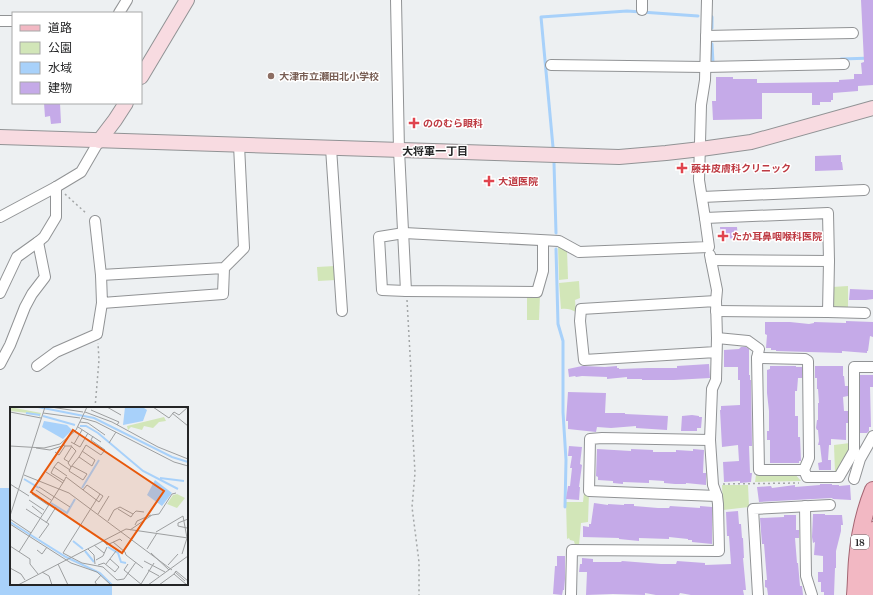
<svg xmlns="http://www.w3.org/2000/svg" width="873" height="595" font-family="'Libre Baskerville','Noto Sans JP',serif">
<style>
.green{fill:#d2e6b8}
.water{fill:#a8d1fa}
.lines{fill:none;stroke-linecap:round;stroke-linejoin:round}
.stream{stroke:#a8d1fa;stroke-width:3}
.building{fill:#c5aae8}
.street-casing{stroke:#919395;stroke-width:12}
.secondary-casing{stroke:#919395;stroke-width:16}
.primary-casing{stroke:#a46572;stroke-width:18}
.path{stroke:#a3a6a7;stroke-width:1.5;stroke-dasharray:2 3;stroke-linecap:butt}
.street{stroke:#fff;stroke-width:10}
.secondary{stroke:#f8dbe1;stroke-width:14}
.primary{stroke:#f2b8c3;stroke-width:16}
.education-dot{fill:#8d6e63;stroke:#fff;stroke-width:1.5}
.health-dot{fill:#e0444e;stroke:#fff;stroke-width:1.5}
.labels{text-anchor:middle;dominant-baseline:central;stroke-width:3;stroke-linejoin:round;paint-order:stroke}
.shield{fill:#fff;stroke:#666667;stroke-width:1}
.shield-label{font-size:9px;font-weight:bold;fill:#242526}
.education-label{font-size:10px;font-weight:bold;fill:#785e54;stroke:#fff;text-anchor:start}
.health-label{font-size:10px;font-weight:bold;fill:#be3a42;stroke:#fff;text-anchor:start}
.neighbourhood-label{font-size:11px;font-weight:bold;fill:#242526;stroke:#fff}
.inset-river{fill:none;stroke:#a8d1fa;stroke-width:2}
.inset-road{fill:none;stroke:#9d9fa0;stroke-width:1}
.view{fill:#e8590c;fill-opacity:0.15;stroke:#e8590c;stroke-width:2}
.inset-edge{fill:none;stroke:#242526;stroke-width:2}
</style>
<rect width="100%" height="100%" fill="#edf0f2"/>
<g class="green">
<path d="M558 244 567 249 568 279 559 280Z"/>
<path d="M335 266 336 280 318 281 317 267Z"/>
<path d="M579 281 580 298 575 300 576 312C571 309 566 308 561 309L559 283Z"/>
<path d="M848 286V309L833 307 832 287Z"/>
<path d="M540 295 539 320H527V296Z"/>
<path d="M850 443V450L841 468 835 473 834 445Z"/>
<path d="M794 473 801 481 755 482 756 475Z"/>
<path d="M722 485H748L749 507 723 510Z"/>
<path d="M584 493H589L588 522 581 523 579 545H575L574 541 570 540 569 538 567 539 566 502H583Z"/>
</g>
<path class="water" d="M0 488H11V584H112V595H0Z"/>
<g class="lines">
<g class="stream">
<path d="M711 16 712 17V28"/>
<path d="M712 44 713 63H716"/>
<path d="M841 59 873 58"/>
<path d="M553 147 541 17 627 11 698 16"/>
<path d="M554 163 556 233"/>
<path d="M556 249 558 324 563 341V412L566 460 565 507"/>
</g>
</g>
<g class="building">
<path d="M861 0H873V85L858 86V91L833 93V100H831V102H820V105H812V93H762V119L713 120 712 101H716V77H733V79H757V83L839 82V80L854 79V74H862L861 63 864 62Z"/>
<path d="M44 103H60L61 123 51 124 50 116 45 117Z"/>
<path d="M841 155V162H842L843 170 815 171V156Z"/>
<path d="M720 227H737L738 238 721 239Z"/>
<path d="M850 289 873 290V299L866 300H849Z"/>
<path d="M846 321 873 322V337L870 336 868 351H867V353L842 351V353L776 351V350H771V348H766L767 335 765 334V322H790L809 324 814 323V322L846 323Z"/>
<path d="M741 347H746L749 349V375H750V380H751L752 446H749L750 473H752L751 482 740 483V481L724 482 723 462 739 461 738 445 722 447 720 410H721V406L740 405V380H738V367H724V350L739 349Z"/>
<path d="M709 364 710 378 674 380H642V379H627V377L607 379V377L582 376 576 377 575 376 569 377 568 369 582 366 605 367 617 366V368H619V369L647 368H677V366Z"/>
<path d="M770 366H796V367H802V378H798L797 391H795V416H798V437H800L801 461H799V463H770V440H767V431H769V411L767 393V370L770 369Z"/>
<path d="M815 366H843V376H844L845 386H848V396L843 397 844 411H848V423H846V440L831 439V445H829L828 460H831V470H819L818 463 822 462 820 445H818L819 441 818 430H817L816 428 817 420H818V403H819L818 389H817V378H815Z"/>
<path d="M860 375H873V387H870L871 427H869V431L867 433H860Z"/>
<path d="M568 392 606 393 605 413H625V414L668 416 667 430 636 428V426L611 428 597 427 596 432 568 429V421H566Z"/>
<path d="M692 415 699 416V417H702L701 428H697V431H681L682 416Z"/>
<path d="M569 446 582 447 580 464 582 465 579 487H580L579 500 566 499 568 486H570L572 468H570L572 456H568Z"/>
<path d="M597 449 631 451V449L653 450V452H676V450L693 451V449L704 450 703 473H706V485L686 483V484H675L664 483V481L649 480V483L623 482V484L613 483V481L598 480V477L596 476Z"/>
<path d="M820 484H832V485H839V486L850 485 851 500 833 499 832 498 759 502 757 487 771 486 772 488 795 485V487L820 485Z"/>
<path d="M594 503 608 505V504L624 505V504H634V506L658 508H669L670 506 700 508V506L712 507V544L692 542V540H688V539L669 537V539L639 538V541L619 539V538L583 537V526L589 527V524H591Z"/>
<path d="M738 511 739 524H741L742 538H743L744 558H743L746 590H743L744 595H691L680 593 679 595H656L645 593V595L613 594 586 595 587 572H579L580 564H582V558L593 559V562H621L622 561 661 564H676L677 561 705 563V565L731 564 729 536H727L726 512Z"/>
<path d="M813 514H825V515H842L843 525H841V531L836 551V568H835L834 595H824V592H821V582H818V572H823V556L814 555 815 542 813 543 812 537Z"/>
<path d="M784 515H796V530H799V538H795L797 563H798L800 586H802L803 595H768L767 588 765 587V580H767L764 544H762L760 518 784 517Z"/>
<path d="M557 556H565V579L564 590H563L562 595 553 594 555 566H557Z"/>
</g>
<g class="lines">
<defs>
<g id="street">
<path d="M396 0 399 150 406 291 537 292 543 271V241"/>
<path d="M642 0V10"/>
<path d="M707 0 705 80 701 105 699 180 705 218 828 213 829 261 711 260"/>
<path d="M119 13 127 0"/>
<path d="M0 21H13"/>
<path d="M706 36 853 33"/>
<path d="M551 65 705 67 844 64"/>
<path d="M331 148 342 311"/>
<path d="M702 197 864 190"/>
<path d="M0 217 56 187 81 172 99 141"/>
<path d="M95 221 101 275"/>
<path d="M710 255 717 290 716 301"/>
<path d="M224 268 223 294 102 303 101 275 224 268 244 248 239 145"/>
<path d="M406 291 382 290 379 237 404 233 559 241 579 252 709 247 705 218"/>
<path d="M0 293 17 257 38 242 44 237 56 217V187"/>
<path d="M716 311 828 312 829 261"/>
<path d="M828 312 865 313"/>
<path d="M717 338 748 341 759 349 757 358 759 470H804"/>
<path d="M716 352 584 360 580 321 581 309 716 301 717 338 716 380 712 389 710 440 602 438 590 439 589 491 717 496"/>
<path d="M757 358 805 359 808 361 809 458 804 470 807 477H839L854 451V367H873"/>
<path d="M0 364 10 345 25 307 32 294 45 277 38 242"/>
<path d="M37 366 56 352 97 334 102 303"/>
<path d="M854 479 860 459 873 436"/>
<path d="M805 506 806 576 812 595"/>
<path d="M571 595 572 550 719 551 718 504 717 496 713 485 710 440"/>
<path d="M758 595 753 509 830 505"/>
</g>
<g id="secondary">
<path d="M141 77 187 0"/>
<path d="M0 137 619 157 666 153 701 149 751 142 873 108"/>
<path d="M99 141 115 120 126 103"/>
</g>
<g id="primary">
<path d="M855 595C856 584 856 572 857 560 859 536 864 512 873 490"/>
<path d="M867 595 868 561 873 530"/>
</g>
</defs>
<use href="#street" class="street-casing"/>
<use href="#secondary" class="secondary-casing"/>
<use href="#primary" class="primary-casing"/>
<g class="path">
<path d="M65 194 87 214"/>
<path d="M407 300 411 372 412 419 415 473 412 507 419 562V595"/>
<path d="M95 408 99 360 98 343"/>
<path d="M723 484 799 483"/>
</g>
<use href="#street" class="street"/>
<use href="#secondary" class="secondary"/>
<use href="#primary" class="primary"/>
</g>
<circle class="education-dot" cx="271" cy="76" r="4"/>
<g class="health-dot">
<path d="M412 117h4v4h4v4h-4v4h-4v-4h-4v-4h4z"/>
<path d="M680 162h4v4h4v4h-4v4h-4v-4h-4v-4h4z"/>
<path d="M487 175h4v4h4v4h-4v4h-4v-4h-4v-4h4z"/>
<path d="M721 230h4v4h4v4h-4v4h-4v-4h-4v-4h4z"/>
</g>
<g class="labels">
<rect class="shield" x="851" y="535" width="18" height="14" rx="3"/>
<g class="shield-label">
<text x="860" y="542">18</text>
</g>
<g class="education-label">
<text x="279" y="76">大津市立瀬田北小学校</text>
</g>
<g class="health-label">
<text x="423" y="123">ののむら眼科</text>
<text x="691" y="168">藤井皮膚科クリニック</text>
<text x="498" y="181">大道医院</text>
<text x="732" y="236">たか耳鼻咽喉科医院</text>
</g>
<g class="neighbourhood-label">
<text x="435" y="151">大将軍一丁目</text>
</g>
</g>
<g transform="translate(10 407)">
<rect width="178" height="178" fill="#edf0f2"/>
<path d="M0 0 31 6 30 10 27 7 0 4ZM154 10 156 14 149 15 143 21 134 19 132 23 121 20 118 23 117 19ZM167 87 175 91 167 101 157 97 163 88Z" fill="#d2e6b8"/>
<path d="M115 0 134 1 137 3 133 14 113 18ZM34 14 57 18 62 23 53 32 32 20ZM145 73 162 86 152 99 137 88Z" fill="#a8d1fa"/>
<path class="inset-river" d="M28 0 84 11 162 50 178 55M16 6 30 8M33 9 65 18M70 19H76L88 26 133 64 168 82M150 71 174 74M14 72 29 81M72 81 89 53M41 96 57 106 65 92M0 115 56 150 90 166 102 178M63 134 73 142M98 140 108 146 111 155 116 156M75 144 84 155"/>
<path class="inset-road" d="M41 0 73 5M97 0 111 8M143 0 159 11 164 5 169 8 178 0M81 3 109 15 107 18M0 5 31 11M75 5 102 15 148 40 178 52M33 6 70 11M162 6 178 19M72 11 86 15 164 55 178 59M70 15 78 16 95 28M68 20 91 35M61 35 70 40 78 26M99 36 106 25M64 37 72 23M0 39 34 41 50 37 66 23 77 0M26 41 40 43 55 38M45 45 49 48 55 39H62L54 52 59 55M69 50 76 38 91 48 95 43 81 33 83 29M62 59 77 67 73 73 59 64 61 60 64 56 69 50 82 59 85 53 72 44M44 60 48 55 60 63M61 60 58 56 66 44 62 40M36 65 53 76M14 68 59 86 162 163M54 74 56 70 89 95 93 89 90 87M0 77 19 89M29 80 60 100M26 83 41 93M73 83 77 78 90 87 53 146 72 156 93 160 107 173M22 87 38 98M19 93 34 103M22 99 32 107M16 102 39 117 29 131M88 107 99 89M123 107 126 104 134 105M0 109 35 0M0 112 21 126M98 114 104 103 110 100 123 107 121 110 108 102M36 116 46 100M0 117 61 156 87 165 101 178M125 118 127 114 141 108M177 121 168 119V116L178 112M120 123 142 108 149 107 162 87 166 86M146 125 173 109 177 131M93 133 97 138 110 132 112 134M103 135 115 145 116 148 133 161M84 138 94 146M0 139 20 152V157L28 167M78 142 84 148 85 157M137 142 147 126M27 143 32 147 37 140M9 145 54 74 41 66 44 60 57 69M141 146 159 163M172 147 177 131M86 153 93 149 97 140M134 154 155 165M48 157 58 178M96 157 106 144M118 157 114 163 132 178M88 158 94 156 105 165 109 160 100 152M158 158 168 147M0 161 11 167 15 173M138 163 149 169M32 165 39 169 42 178M165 165 175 174M107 173 114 172 126 155M131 177 144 156M8 178 116 122 178 131M87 178 85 175 91 168M138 178 178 149M149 178 164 167M177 178 164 167 166 164 178 174"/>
<path class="view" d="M63 23 154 84 112 146 21 85Z"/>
<rect width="178" height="178" class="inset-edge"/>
</g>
<rect x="12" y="12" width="130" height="92" fill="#ffffff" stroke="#a7a8a8"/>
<rect x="20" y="25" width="20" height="6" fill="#f2b8c3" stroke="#a7a8a8"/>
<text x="48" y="32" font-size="12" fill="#242526">道路</text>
<rect x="20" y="42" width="20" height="12" fill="#d2e6b8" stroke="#a7a8a8"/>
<text x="48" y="52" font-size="12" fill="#242526">公園</text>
<rect x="20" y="62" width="20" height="12" fill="#a8d1fa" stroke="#a7a8a8"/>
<text x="48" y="72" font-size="12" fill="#242526">水域</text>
<rect x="20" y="82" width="20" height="12" fill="#c5aae8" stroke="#a7a8a8"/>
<text x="48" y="92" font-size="12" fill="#242526">建物</text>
</svg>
